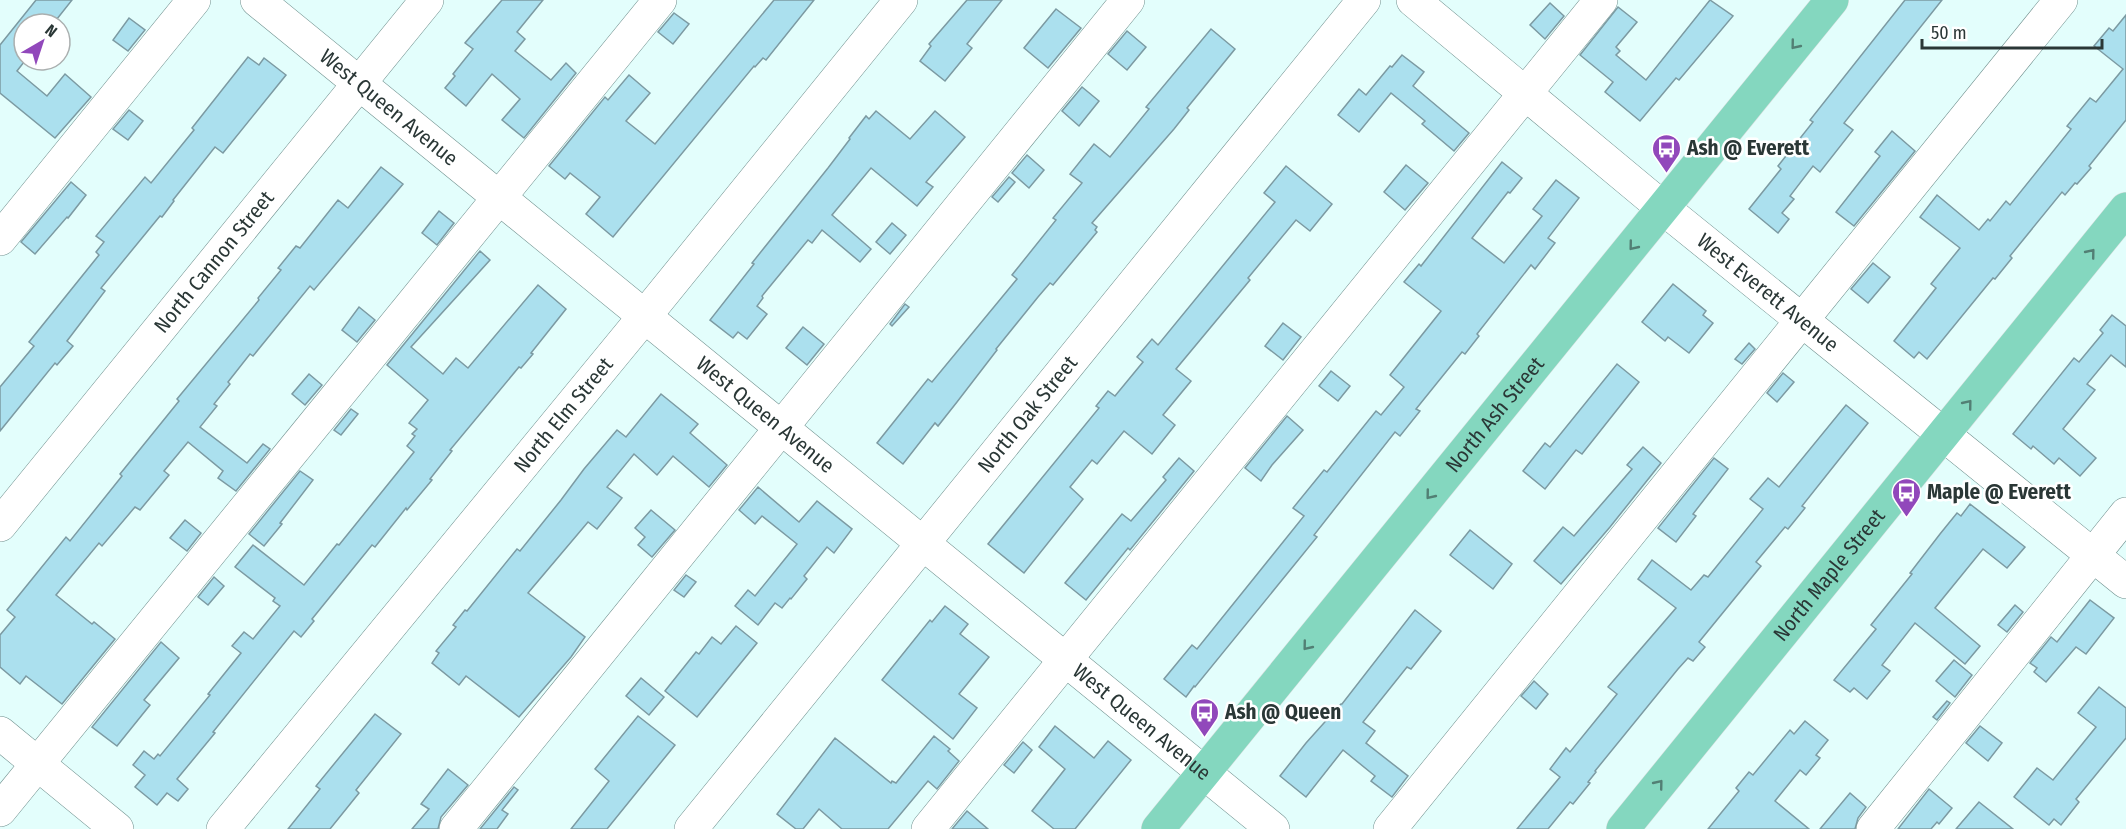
<svg xmlns="http://www.w3.org/2000/svg" width="2126" height="829" font-family="'Fira Sans Condensed',sans-serif">
<style>
.building{fill:#abe0ee;stroke:#7c9aa2;stroke-width:1.5}
.lines{fill:none;stroke-linecap:round;stroke-linejoin:round}
.minor-casing{stroke:#70908e;stroke-width:34}
.major-casing{stroke:#dddfdf;stroke-width:34}
.minor{stroke:#fff;stroke-width:33}
.major{stroke:#84d7bf;stroke-width:33}
.oneway{stroke:#527f74}
.labels{text-anchor:middle;dominant-baseline:central;stroke-width:5;stroke-linejoin:round;paint-order:stroke}
.street-label{font-size:21px;fill:#2a3736;stroke:#fff}
.poi-label{font-size:21px;font-weight:bold;fill:#2a3736;stroke:#fff;text-anchor:start}
</style>
<rect width="100%" height="100%" fill="#e3fefc"/>
<g class="building">
<path d="M36 0H72L53 24H24V62L17 71 47 96 65 74 91 97 55 138 0 93V45Z"/>
<path d="M502 0H543L517 32 525 39 515 51 551 80 566 63 576 73 524 138 502 120 520 99 492 74 466 106 445 88 455 76 453 74 473 49 465 43Z"/>
<path d="M774 0H814L766 60 763 58 755 67 754 66 613 237 586 214 600 197 570 173 565 179 549 166 605 97 608 100 629 75 650 93 626 121 655 144Z"/>
<path d="M967 0H1002L967 44 972 48 945 81 920 61 931 46 929 44Z"/>
<path d="M1710 0 1733 16 1679 80 1676 78 1640 121 1605 92 1613 82 1580 55 1618 7 1637 22 1616 47 1620 51 1616 55 1646 80Z"/>
<path d="M1905 0H1942L1844 123 1853 130 1820 172 1813 166 1790 196 1794 199 1782 213 1789 219 1778 233 1749 209 1781 169 1778 166 1813 122 1810 120Z"/>
<path d="M1550 3 1564 16 1545 39 1530 25Z"/>
<path d="M1056 9 1081 28 1048 68 1024 48Z"/>
<path d="M674 13 689 24 673 44 658 32Z"/>
<path d="M2126 15V120L2089 166 2091 168 2077 184 2075 183 2065 195 2062 192 2010 256 2012 258 1995 279 1993 278 1927 359 1919 352 1914 358 1894 341 1936 288 1931 284 1960 248 1920 217 1937 195 1979 230 1988 219 1990 221 2006 201 2010 205 2071 129 2067 126 2090 98 2096 102 2123 69 2094 46 2109 28 2113 31Z"/>
<path d="M129 18 145 30 128 51 113 40Z"/>
<path d="M1211 29 1235 49 1187 108 1189 110 1174 129 1092 223 1097 227 1095 230 1097 232 1053 285 1050 283 1038 297 996 349 997 350 957 402 938 426 935 423 903 464 877 443 928 379 932 382 1017 279 1012 275 1056 220 1053 218 1082 183 1070 174 1094 144 1110 157 1149 109 1146 107Z"/>
<path d="M1127 31 1146 47 1127 70 1108 54Z"/>
<path d="M1402 55 1424 72 1413 86 1469 133 1454 151 1422 124 1425 121 1391 93 1359 132 1338 115 1359 89 1366 95 1390 66 1392 67Z"/>
<path d="M248 57 259 65 264 58 286 75 223 153 215 147 173 200 174 201 162 217 160 216 101 288 105 291 67 341 73 346 57 365 55 363 0 431V387L34 346 29 342 99 255 96 252 104 242 96 236 145 177 151 183 194 130 192 128Z"/>
<path d="M1082 87 1099 101 1079 126 1062 111Z"/>
<path d="M129 110 143 121 128 140 113 129Z"/>
<path d="M876 111 910 139 935 111 965 137 926 182 933 187 917 206 871 168 832 215 871 249 860 262 822 230 812 243 808 240 762 296 763 298 757 306 767 314 747 339 738 332 733 338 710 320 754 264 752 263 828 168 850 139 849 138 866 116 869 119Z"/>
<path d="M1892 131 1915 151 1854 226 1836 212 1880 156 1875 152Z"/>
<path d="M1027 155 1044 170 1029 188 1012 173Z"/>
<path d="M1502 162 1522 178 1510 193 1508 192 1472 238 1504 263 1542 216 1533 209 1556 180 1579 198 1548 238 1555 243 1535 269 1531 265 1477 334 1479 336 1465 354 1462 352 1416 409 1420 411 1400 436 1395 432 1314 535 1317 537 1195 687 1194 686 1186 697 1164 679 1192 645 1197 649 1304 516 1293 508 1324 470 1327 472 1376 411 1381 415 1404 387 1390 375 1441 311 1404 282 1419 264 1421 266Z"/>
<path d="M1406 165 1428 183 1405 210 1384 192Z"/>
<path d="M1286 166 1332 204 1310 231 1296 220 1248 278 1250 280 1176 369 1191 381 1163 415 1175 425 1152 454 1124 431 1097 464 1092 460 1070 487 1083 499 1024 573 988 544 1099 408 1096 406 1108 391 1115 396 1143 362 1137 357 1152 339 1158 345 1275 202 1264 193Z"/>
<path d="M381 167 403 184 314 290 310 286 253 356 250 354 228 382 230 384 214 404 217 406 200 427 247 463 263 444 270 449 236 491 218 478 223 471 188 442 164 471 169 475 140 510 135 507 102 546 99 543 56 595 92 624 94 622 115 639 62 704 26 676 20 684 0 667V635L15 617 7 610 66 537 70 541 122 476 120 474 179 401 177 399 259 300 258 298 281 270 278 268 296 246 300 248 338 200 348 208Z"/>
<path d="M1009 177 1015 182 998 202 992 197Z"/>
<path d="M71 182 86 195 68 218 67 217 35 254 21 242Z"/>
<path d="M439 211 454 223 437 245 422 233Z"/>
<path d="M892 223 906 235 890 254 876 242Z"/>
<path d="M480 251 490 260 411 347 443 374 456 358 468 368 538 285 566 309 531 353 533 354 521 368 519 367 450 450 452 451 430 479 432 480 407 510 406 508 375 547 372 545 312 619 314 621 301 637 294 631 213 732 215 733 177 779 188 789 178 801 167 793 157 805 135 787 145 775 133 765 144 751 154 759 158 754 160 756 210 695 208 694 241 653 232 646 244 632 253 639 280 606 273 601 275 598 235 567 253 545 304 585 337 544 339 545 414 452 407 446 415 436 412 434 417 429 409 423 428 400 387 365Z"/>
<path d="M1873 263 1890 277 1868 303 1851 289Z"/>
<path d="M1673 284 1706 311 1703 315 1713 323 1689 353 1668 337 1665 341 1642 322Z"/>
<path d="M905 304 909 307 892 326 890 324Z"/>
<path d="M359 307 375 320 357 342 342 330Z"/>
<path d="M2112 315 2126 326V367L2111 355 2087 384 2095 390 2063 429 2096 458 2080 476 2059 458 2054 464 2033 446 2031 449 2013 434 2074 358 2079 362 2103 333 2100 330Z"/>
<path d="M1283 323 1301 337 1283 360 1265 346Z"/>
<path d="M803 327 824 344 807 365 786 348Z"/>
<path d="M1749 343 1755 349 1742 364 1735 359Z"/>
<path d="M1617 364 1639 382 1582 454 1576 450 1545 489 1523 471 1545 443 1550 447Z"/>
<path d="M1331 371 1350 386 1338 401 1319 386Z"/>
<path d="M1783 373 1794 382 1777 402 1767 393Z"/>
<path d="M309 374 322 385 305 405 292 394Z"/>
<path d="M661 394 698 424 690 433 727 465 709 487 673 456 657 475 634 454 607 487 622 498 597 529 588 522 528 593 585 637 571 657 519 717 466 676 459 685 432 663 439 653 436 651 456 627 453 625 465 610 467 611 517 549 520 551 561 500 584 469 617 430 626 437Z"/>
<path d="M1846 405 1868 423 1802 506 1805 508 1788 529 1785 527 1756 562 1761 566 1699 642 1705 647 1693 661 1688 658 1678 669 1595 771 1596 772 1588 782 1590 783 1573 804 1570 802 1548 829H1517L1560 777 1550 769 1566 748 1570 752 1617 694 1608 687 1676 608 1638 579 1652 560 1691 590 1704 575 1708 577 1763 509 1750 499 1768 478 1779 487Z"/>
<path d="M351 409 358 414 341 435 334 430Z"/>
<path d="M1287 416 1303 430 1272 465 1261 481 1245 468Z"/>
<path d="M1643 447 1661 463 1610 527 1561 584 1534 561 1563 527 1574 536 1632 469 1627 465Z"/>
<path d="M1179 458 1194 471 1130 550 1128 548 1086 600 1065 583 1122 514 1131 521 1166 480 1163 477Z"/>
<path d="M1714 458 1728 469 1693 514 1696 516 1676 542 1658 528Z"/>
<path d="M300 471 313 480 280 523 282 524 264 546 249 534Z"/>
<path d="M758 487 799 522 817 501 852 529 834 553 827 547 804 576 807 579 791 599 790 598 782 608 775 603 758 625 735 606 748 590 755 596 797 544 762 516 755 524 739 510Z"/>
<path d="M1970 504 2025 547 2007 568 1983 549 1935 608 1980 646 1965 664 1915 623 1882 665 1890 671 1867 699 1854 688 1850 692 1834 680 1876 629 1871 625 1912 574 1910 573 1940 534 1957 513 1961 516Z"/>
<path d="M651 510 675 530 652 557 638 545 645 537 635 528Z"/>
<path d="M185 520 201 533 187 551 170 538Z"/>
<path d="M1470 530 1512 564 1493 589 1450 555Z"/>
<path d="M686 575 696 582 684 597 674 590Z"/>
<path d="M214 577 224 586 208 605 198 597Z"/>
<path d="M2090 600 2114 618 2086 654 2076 647 2046 682 2034 672 2037 668 2030 663 2051 637 2057 642Z"/>
<path d="M2015 605 2023 612 2007 632 1998 625Z"/>
<path d="M945 606 968 624 960 634 989 657 959 694 977 708 953 739 882 680 930 620 932 622Z"/>
<path d="M1415 610 1441 631 1411 669 1407 667 1363 722 1375 731 1366 743 1408 776 1392 797 1371 781 1375 776 1343 750 1306 797 1280 776 1306 743 1341 704H1342Z"/>
<path d="M736 626 757 643 697 717 665 691 696 652 699 654 712 637 721 644Z"/>
<path d="M161 642 179 658 144 700 150 705 117 746 92 727Z"/>
<path d="M1954 660 1972 675 1955 697 1936 681Z"/>
<path d="M641 678 664 697 649 715 626 696Z"/>
<path d="M1534 681 1548 694 1536 709 1521 696Z"/>
<path d="M2099 687 2126 708V738L2076 799 2079 802 2061 825 2054 819 2049 825 2014 797 2037 768 2053 780 2096 727 2078 713Z"/>
<path d="M1947 701 1950 703 1937 720 1933 717Z"/>
<path d="M375 714 401 734 356 790 359 793 330 829H288L320 789 316 786Z"/>
<path d="M638 716 675 745 607 829H571L609 781 595 769Z"/>
<path d="M1805 721 1828 740 1816 755 1820 758 1806 775 1800 770 1775 801 1809 829H1708L1739 791 1736 788 1749 772 1753 775 1790 730 1794 734Z"/>
<path d="M1055 726 1094 758 1108 741 1131 760 1075 829H1054L1032 811 1065 769 1039 747Z"/>
<path d="M1980 726 2002 743 1988 761 1966 743Z"/>
<path d="M934 736 950 749 948 751 959 761 937 789 928 781 888 829H842L819 809 803 829H796L777 814 835 738 891 783 892 781 896 783Z"/>
<path d="M1023 742 1032 750 1014 773 1004 765Z"/>
<path d="M448 769 468 785 441 817 438 829H412L429 809 421 804Z"/>
<path d="M514 787 518 790 502 810 508 814 497 829H480Z"/>
<path d="M1929 789 1952 808 1939 824 1937 822 1931 829H1898Z"/>
<path d="M1850 793 1866 807 1858 818 1855 829H1820Z"/>
<path d="M1979 802 2013 829H1956Z"/>
<path d="M967 811 988 829H952Z"/>
</g>
<g class="lines">
<defs>
<g id="minor">
<path id="s1" d="M257 0 1273 829"/>
<path id="s2" d="M1413 0 1663 208 2126 582"/>
<path d="M0 239 194 0"/>
<path id="s3" d="M0 525 427 0"/>
<path d="M0 733 117 829"/>
<path d="M0 810 660 0"/>
<path id="s4" d="M223 829 644 317 901 0"/>
<path d="M456 829 1128 0"/>
<path id="s5" d="M691 829 1364 0"/>
<path d="M928 829 1601 0"/>
<path d="M1390 829 2061 0"/>
<path d="M1873 829 2126 514"/>
</g>
<g id="major">
<path id="s6" d="M1158 829 1832 0"/>
<path id="s7" d="M1623 829 2126 209"/>
</g>
</defs>
<use href="#minor" class="minor-casing"/>
<use href="#major" class="major-casing"/>
<use href="#minor" class="minor"/>
<use href="#major" class="major"/>
</g>
<defs><path id="oneway-chevron" d="M-2-3.5L2.5 0L-2 3.5" fill="none" stroke-width="1.6" stroke-linecap="round" stroke-linejoin="round" transform="scale(1.5)"/></defs>
<g class="oneway">
<use href="#oneway-chevron" transform="translate(1795 45) rotate(129)"/>
<use href="#oneway-chevron" transform="translate(1633 246) rotate(129)"/>
<use href="#oneway-chevron" transform="translate(2091 253) rotate(-51)"/>
<use href="#oneway-chevron" transform="translate(1968 404) rotate(-51)"/>
<use href="#oneway-chevron" transform="translate(1430 495) rotate(129)"/>
<use href="#oneway-chevron" transform="translate(1307 646) rotate(129)"/>
<use href="#oneway-chevron" transform="translate(1659 784) rotate(-51)"/>
</g>
<defs>
<symbol id="bus-pin" viewBox="-11 -11 22 30"><path d="M0 17L-7.5 6A9.5 9.5 0 1 1 7.5 6Z" fill="#9148bb" stroke="#fff"/><path d="M-5-6H5V4H4V6H2V4H-2V6H-4V4H-5ZM-3.5-4V0h7V-4ZM-3.5 1.2v1.5H-2V1.2ZM2 1.2v1.5H3.5V1.2Z" fill="#fff"/></symbol>
</defs>
<g fill-rule="evenodd">
<use href="#bus-pin" x="1650" y="132" width="33" height="45"/>
<use href="#bus-pin" x="1890" y="476" width="33" height="45"/>
<use href="#bus-pin" x="1188" y="696" width="33" height="45"/>
</g>
<g class="labels">
<g class="street-label">
<text stroke="none"><textPath href="#s1" startOffset="170">West Queen Avenue</textPath></text>
<text stroke="none"><textPath href="#s3" startOffset="339">North Cannon Street</textPath></text>
<text stroke="none"><textPath href="#s2" startOffset="460">West Everett Avenue</textPath></text>
<text stroke="none"><textPath href="#s4" startOffset="536">North Elm Street</textPath></text>
<text stroke="none"><textPath href="#s1" startOffset="656">West Queen Avenue</textPath></text>
<text stroke="none"><textPath href="#s5" startOffset="534">North Oak Street</textPath></text>
<text stroke="none"><textPath href="#s6" startOffset="534">North Ash Street</textPath></text>
<text stroke="none"><textPath href="#s7" startOffset="327">North Maple Street</textPath></text>
<text stroke="none"><textPath href="#s1" startOffset="1142">West Queen Avenue</textPath></text>
</g>
<g class="poi-label">
<text x="1687" y="148">Ash @ Everett</text>
<text x="1927" y="492">Maple @ Everett</text>
<text x="1225" y="712">Ash @ Queen</text>
</g>
</g>
<g transform="translate(42 42) rotate(39)"><circle r="28" fill="#ffffff" stroke="#aaafaf" stroke-width="1.5"/>
<path d="M0-4.5L10 22L0 15L-10 22Z" fill="#9148bb"/>
<text y="-9" font-size="16" font-weight="bold" text-anchor="middle" fill="#2a3736">N</text>
</g>
<path d="M1922 39v9h180v-9" fill="none" stroke="#2a3736" stroke-width="3"/>
<text x="1931" y="39" font-size="18" fill="#2a3736" stroke="#ffffff" stroke-width="4.5" paint-order="stroke">50 m</text>
</svg>
